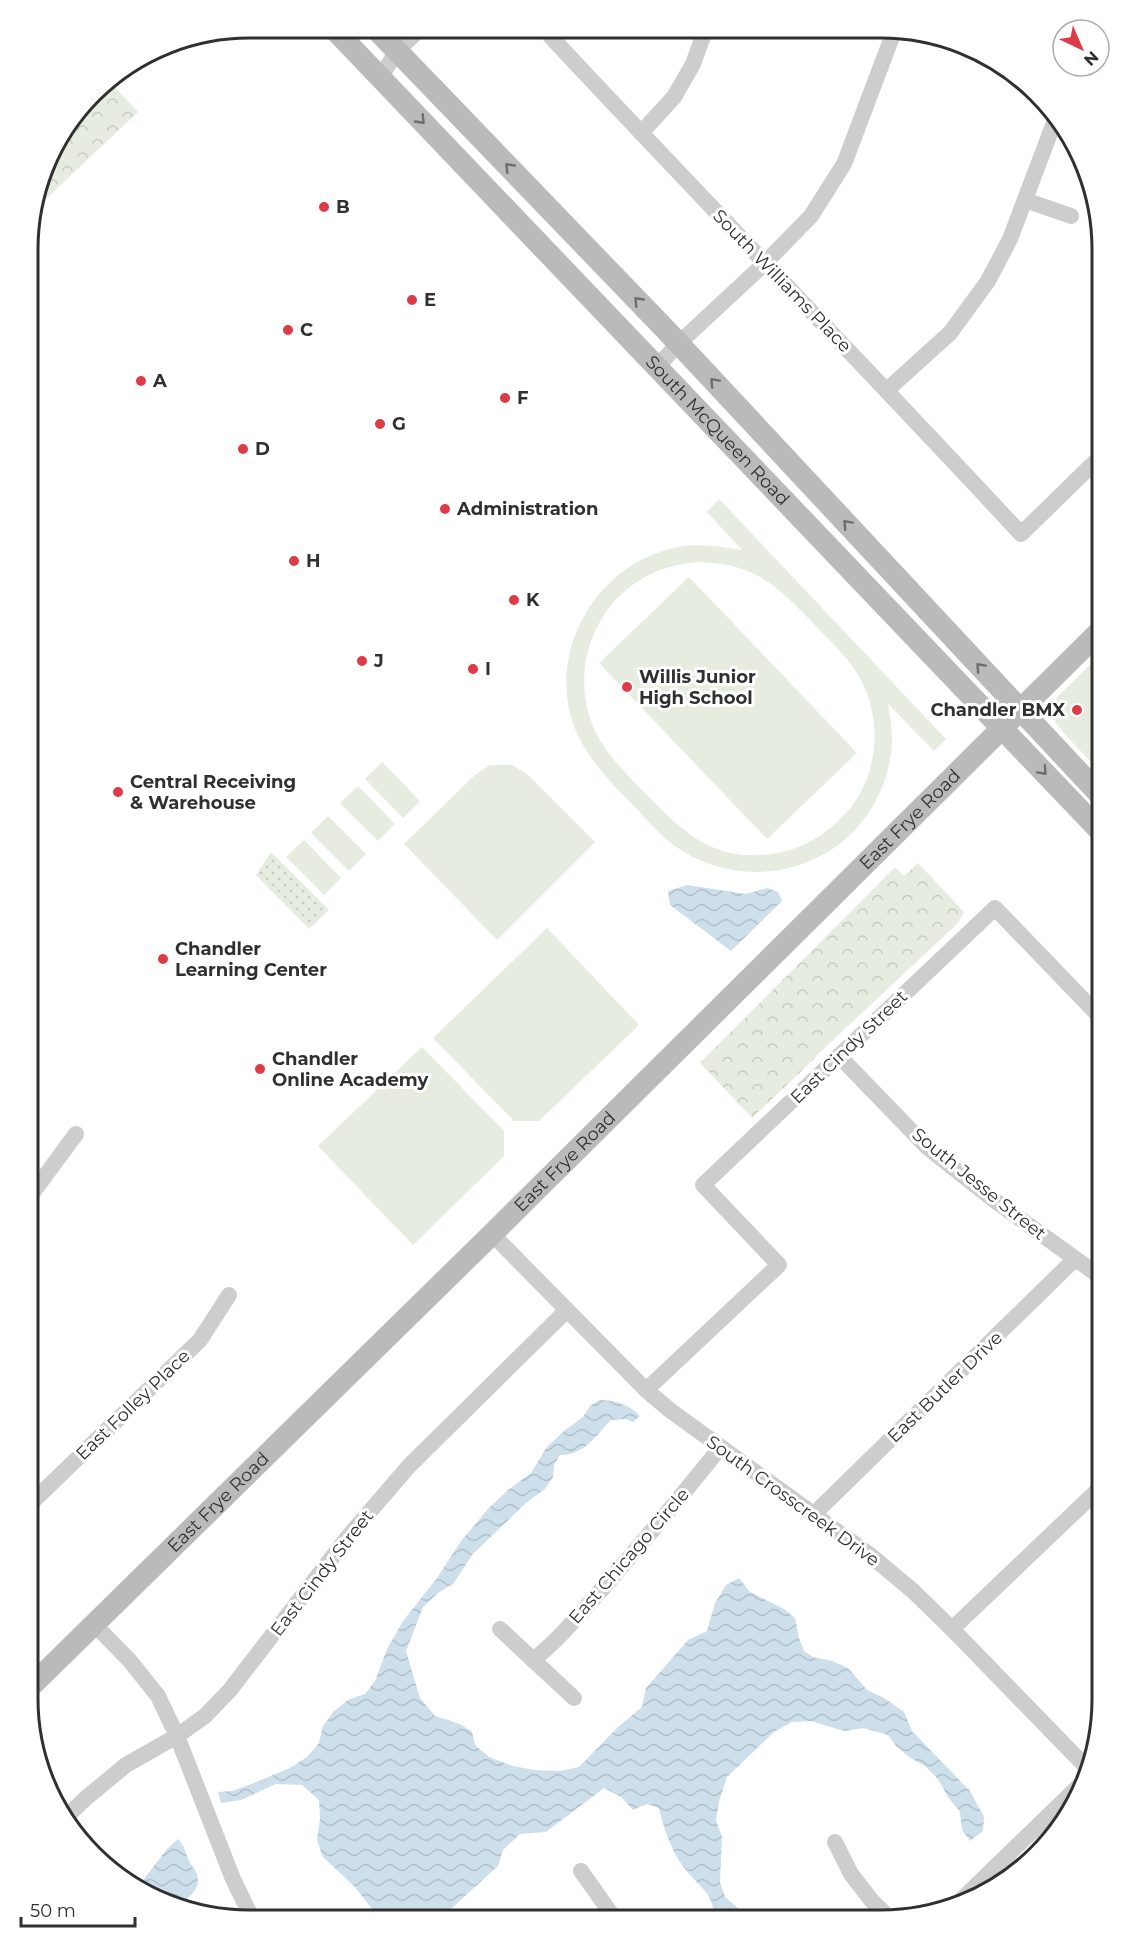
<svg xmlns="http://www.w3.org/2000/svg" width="1129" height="1947" font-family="Montserrat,sans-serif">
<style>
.forest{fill:url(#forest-crowns)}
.garden{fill:url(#garden-dots)}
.pitch{fill:#e6ecdf;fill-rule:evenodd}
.water{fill:url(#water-waves)}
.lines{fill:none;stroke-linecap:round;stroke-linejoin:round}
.street{stroke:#cdcdcd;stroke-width:16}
.secondary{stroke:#bababa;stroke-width:22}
.oneway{stroke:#6e6e6e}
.poi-dot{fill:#dd3b46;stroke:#fff;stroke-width:2}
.labels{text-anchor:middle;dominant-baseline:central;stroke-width:6;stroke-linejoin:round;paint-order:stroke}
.poi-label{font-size:18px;font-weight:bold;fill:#303030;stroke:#fff;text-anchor:start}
.street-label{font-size:18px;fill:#303030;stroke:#fff}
.rim{fill:none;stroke:#303030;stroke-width:3}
</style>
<defs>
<pattern id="forest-crowns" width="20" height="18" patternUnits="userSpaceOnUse" patternTransform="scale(1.5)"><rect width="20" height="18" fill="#e6ecdf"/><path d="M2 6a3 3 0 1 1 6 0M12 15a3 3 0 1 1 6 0" fill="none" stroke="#c6cbc0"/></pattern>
<pattern id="garden-dots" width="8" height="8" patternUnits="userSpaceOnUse" patternTransform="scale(1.5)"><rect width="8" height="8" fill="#e6ecdf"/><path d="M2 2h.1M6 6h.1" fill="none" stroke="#c6cbc0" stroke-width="1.8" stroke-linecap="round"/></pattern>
<pattern id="water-waves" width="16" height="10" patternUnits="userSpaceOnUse" patternTransform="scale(1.5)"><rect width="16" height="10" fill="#ccdfeb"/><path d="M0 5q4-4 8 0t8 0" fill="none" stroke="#b0c0ca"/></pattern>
</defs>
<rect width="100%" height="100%" fill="#fff"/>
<g class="forest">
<path d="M107 79 138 112 31 213 50 150 102 82Z"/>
<path d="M918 863 964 912 958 923 816 1056 814 1059 752 1118 700 1063 895 867 904 876Z"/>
</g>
<path class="garden" d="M271 852 329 910 309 929 256 875Z"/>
<g class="pitch">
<path d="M719 499 946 739 934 751 888 704C890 715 892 727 892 740 891 782 869 824 834 848 784 881 721 880 672 844 656 831 642 814 627 799 603 774 579 749 570 713 553 642 599 567 670 549 695 542 718 546 742 550L707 512ZM697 562C756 563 777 586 816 626 828 639 842 651 852 666 884 709 882 773 846 813 828 833 805 848 777 853 712 865 680 829 638 786 619 766 600 747 591 721 571 666 596 601 649 575 664 567 680 564 697 562Z"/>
<path d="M689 577 857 753 767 839 599 663Z"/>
<path d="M1102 653V772C1091 761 1054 727 1052 714 1051 708 1055 702 1058 696Z"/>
<path d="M382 762 420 801 403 818 365 779Z"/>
<path d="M490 765H512L528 775 595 842 497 940 404 844 475 775Z"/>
<path d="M358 786 395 824 378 841 340 803Z"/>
<path d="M328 816 366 854 349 871 311 833Z"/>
<path d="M304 840 341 878 324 895 286 857Z"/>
<path d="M547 928 639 1025 539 1121H514L433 1038Z"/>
<path d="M422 1047 504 1131V1156L413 1245 318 1146Z"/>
</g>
<g class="water">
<path d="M687 885 746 894 767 888 778 892 782 901 731 951 670 905 668 891Z"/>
<path d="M599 1400C614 1400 629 1404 640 1416L633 1422 626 1419 611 1420C595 1436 585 1455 560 1455L554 1465 553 1477 545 1489 527 1502 472 1555 454 1583 438 1593 423 1607 406 1651 420 1698 435 1716 460 1724 472 1732 475 1745 489 1757 513 1766 534 1770 560 1771 579 1767 618 1727 642 1707 646 1688 688 1640 707 1631 715 1603 726 1585 739 1578 750 1592 784 1609 795 1618 799 1638 804 1651 813 1657 832 1661 848 1668 867 1690 884 1698 904 1712 912 1731 970 1791 984 1817 983 1831 970 1841 962 1830 960 1812 948 1797 938 1779 925 1766 909 1757 896 1746 888 1735 864 1728 844 1731 811 1721 792 1722 774 1732 727 1777 719 1802 716 1820 722 1837 720 1882 725 1897 752 1920H714C715 1893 699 1887 685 1869 671 1851 664 1829 659 1808L647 1804 633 1810 621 1797 604 1788 546 1832 520 1834 503 1850 498 1866 440 1919H380L354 1886 323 1857 317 1840 320 1819 319 1800 302 1785 276 1784 241 1800 221 1803 218 1792 232 1791 249 1785 290 1768 307 1757 319 1743 323 1726 334 1711 348 1700 365 1694 375 1681 387 1649 403 1621 437 1578 461 1541 488 1509 508 1490 531 1473 546 1448 564 1431 583 1417 590 1406Z"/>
<path d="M178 1839C185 1846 185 1852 189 1861 190 1864 193 1867 195 1870 202 1882 196 1892 186 1899L174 1895 171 1905 164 1903 137 1888 167 1849Z"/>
</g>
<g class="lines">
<g class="street">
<path d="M545 28 551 37C707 204 866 367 1021 534L1102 455"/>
<path d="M380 78 397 51 421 28"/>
<path d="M641 133 674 97 693 64 706 28"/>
<path d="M1025 200 1071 216"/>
<path d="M656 368 678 344 764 264 811 216 844 164 895 29"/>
<path d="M887 390 950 333 988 281 1010 239 1057 115"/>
<path d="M839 1056 928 1148 994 1200 1102 1278"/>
<path d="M28 1199 76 1134"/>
<path d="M492 1234 646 1390 671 1411 870 1555 913 1591 952 1629 1090 1771"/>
<path d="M646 1390 779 1265 703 1185 995 908 1102 1019"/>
<path d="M27 1507 200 1340 229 1295"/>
<path d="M814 1514 1075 1259"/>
<path d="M94 1624 130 1661 158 1696 177 1736 233 1879 252 1918"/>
<path d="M500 1629 574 1698"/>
<path d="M952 1629 1102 1486"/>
<path d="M533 1660C560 1639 581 1612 604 1587 644 1541 682 1495 720 1448"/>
<path d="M64 1819 86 1798 126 1765 177 1736 205 1716 230 1690 347 1538 409 1466 567 1310"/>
<path d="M835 1842 851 1874 872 1901 889 1918"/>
<path d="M581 1871 615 1919"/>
<path d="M956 1905 1086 1779"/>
</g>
<g class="secondary">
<path id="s1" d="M332 27 1102 833"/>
<path d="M374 27 666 330 1102 797"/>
<path id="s2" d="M27 1690 492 1234 1102 629"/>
</g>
</g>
<defs><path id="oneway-chevron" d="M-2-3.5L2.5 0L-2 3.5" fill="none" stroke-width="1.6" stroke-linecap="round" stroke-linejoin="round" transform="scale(1.5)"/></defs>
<g class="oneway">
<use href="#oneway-chevron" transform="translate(421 120) rotate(46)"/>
<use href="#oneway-chevron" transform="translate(509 167) rotate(-134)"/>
<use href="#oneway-chevron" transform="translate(638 301) rotate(-134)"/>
<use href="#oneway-chevron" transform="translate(714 382) rotate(-133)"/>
<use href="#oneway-chevron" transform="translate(847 524) rotate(-133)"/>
<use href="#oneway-chevron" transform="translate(980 667) rotate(-133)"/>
<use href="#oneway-chevron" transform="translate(1043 771) rotate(47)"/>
</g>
<g class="poi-dot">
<circle cx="324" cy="207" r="6"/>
<circle cx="412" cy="300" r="6"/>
<circle cx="288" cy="330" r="6"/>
<circle cx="141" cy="381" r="6"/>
<circle cx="505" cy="398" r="6"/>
<circle cx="380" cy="424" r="6"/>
<circle cx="243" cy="449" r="6"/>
<circle cx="445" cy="509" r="6"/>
<circle cx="294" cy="561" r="6"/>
<circle cx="514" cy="600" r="6"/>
<circle cx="362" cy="661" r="6"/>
<circle cx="473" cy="669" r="6"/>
<circle cx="627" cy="687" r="6"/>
<circle cx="1077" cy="710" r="6"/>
<circle cx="118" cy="792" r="6"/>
<circle cx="163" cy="959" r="6"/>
<circle cx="260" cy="1069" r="6"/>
</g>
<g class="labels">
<g class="poi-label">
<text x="336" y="207">B</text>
<text x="424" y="300">E</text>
<text x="300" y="330">C</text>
<text x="153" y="381">A</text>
<text x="517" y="398">F</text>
<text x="392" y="424">G</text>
<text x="255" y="449">D</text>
<text x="457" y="509">Administration</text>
<text x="306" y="561">H</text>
<text x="526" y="600">K</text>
<text x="374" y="661">J</text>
<text x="485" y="669">I</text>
<text x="639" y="677">Willis Junior<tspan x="639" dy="21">High School</tspan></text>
<text x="1065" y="710" text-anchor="end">Chandler BMX</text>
<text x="130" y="782">Central Receiving<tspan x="130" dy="21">&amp; Warehouse</tspan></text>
<text x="175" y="949">Chandler<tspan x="175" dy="21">Learning Center</tspan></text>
<text x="272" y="1059">Chandler<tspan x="272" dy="21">Online Academy</tspan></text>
</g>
<g class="street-label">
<text transform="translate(782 281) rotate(46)">South Williams Place</text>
<text stroke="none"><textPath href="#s1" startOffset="558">South McQueen Road</textPath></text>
<text stroke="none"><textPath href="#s2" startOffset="1240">East Frye Road</textPath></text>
<text transform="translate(849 1047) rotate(-44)">East Cindy Street</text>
<text stroke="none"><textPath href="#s2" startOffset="754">East Frye Road</textPath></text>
<text transform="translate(979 1184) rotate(39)">South Jesse Street</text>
<text transform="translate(945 1387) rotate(-44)">East Butler Drive</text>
<text transform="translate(133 1405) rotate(-44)">East Folley Place</text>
<text stroke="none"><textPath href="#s2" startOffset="268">East Frye Road</textPath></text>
<text transform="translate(793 1501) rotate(36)">South Crosscreek Drive</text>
<text transform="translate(629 1556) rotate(-49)">East Chicago Circle</text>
<text transform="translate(322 1573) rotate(-52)">East Cindy Street</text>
</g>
</g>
<path d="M0 0H1129V1947H0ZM249 38H881A211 211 0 0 1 1092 249V1699A211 211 0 0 1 881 1910H249A211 211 0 0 1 38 1699V249A211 211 0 0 1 249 38Z" fill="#fff" fill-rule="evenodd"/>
<path class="rim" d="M249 38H881A211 211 0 0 1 1092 249V1699A211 211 0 0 1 881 1910H249A211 211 0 0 1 38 1699V249A211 211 0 0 1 249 38Z"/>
<g transform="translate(1081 48) rotate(136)"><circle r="28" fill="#ffffff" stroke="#acacac" stroke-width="1.5"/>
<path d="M0-4.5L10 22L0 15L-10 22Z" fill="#dd3b46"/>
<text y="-9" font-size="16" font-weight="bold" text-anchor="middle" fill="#303030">N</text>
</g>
<path d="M21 1917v9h114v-9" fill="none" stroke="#303030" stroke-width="3"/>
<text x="30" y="1917" font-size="18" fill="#303030" stroke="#ffffff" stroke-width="4.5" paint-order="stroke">50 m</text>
</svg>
